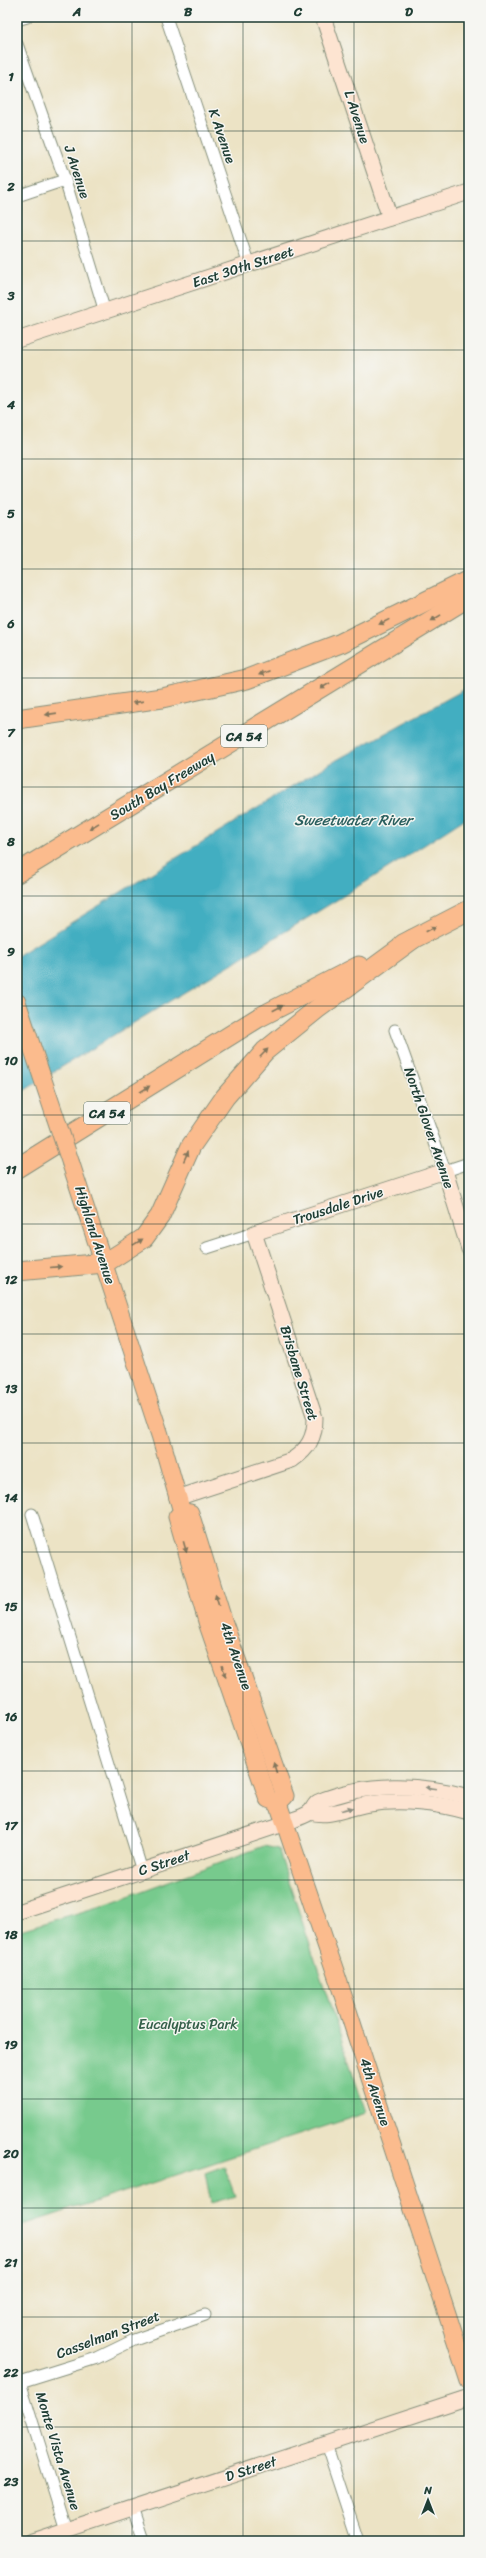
<svg xmlns="http://www.w3.org/2000/svg" width="486" height="2558" font-family="Sriracha,sans-serif">
<style>
.green{fill:#77ca8d;stroke:#4b8460}
.water{fill:#43aec1;stroke:#31767a}
.lines{fill:none;stroke-linecap:round;stroke-linejoin:round}
.street-casing{stroke:#86907c;stroke-width:13}
.secondary-casing{stroke:#86907c;stroke-width:17}
.primary-casing{stroke:#86907c;stroke-width:19}
.highway-casing{stroke:#86907c;stroke-width:21}
.street{stroke:#fff;stroke-width:11}
.secondary{stroke:#fde4d1;stroke-width:15}
.primary{stroke:#fbbb8d;stroke-width:17}
.highway{stroke:#fbbb8d;stroke-width:19}
.primary-bridge-casing{stroke:#86907c;stroke-width:19;stroke-linecap:butt}
.primary-bridge{stroke:#fbbb8d;stroke-width:17}
.oneway{fill:#82765c}
.oneway2{fill:#8e9082}
.grid{fill:none;stroke:#1f3d34;stroke-width:1;stroke-opacity:0.55}
.labels{text-anchor:middle;dominant-baseline:central;stroke-width:3;stroke-linejoin:round;paint-order:stroke}
.shield{fill:#f6f6f2;stroke:#60746d;stroke-width:1}
.shield-label{font-size:13px;font-weight:bold;fill:#1f3d34}
.street-label{font-size:14px;fill:#1f3d34;stroke:#f6f6f2}
.park-label{font-size:14px;fill:#35604a;stroke:#f6f6f2}
.water-label{font-size:15px;font-style:italic;fill:#2a5f5e;stroke:#f6f6f2}
.neatline{fill:none;stroke:#1f3d34;stroke-width:1.5}
.grid-label{font-size:13px;text-anchor:middle;font-weight:bold;fill:#1f3d34}
</style>
<rect width="100%" height="100%" fill="#f6f6f2"/>
<filter id="ink" filterUnits="userSpaceOnUse"><feTurbulence type="fractalNoise" baseFrequency=".025" numOctaves="2"/><feDisplacementMap in="SourceGraphic" scale="8" xChannelSelector="R" yChannelSelector="G"/><feConvolveMatrix kernelMatrix="1 2 1 2 8 2 1 2 1" color-interpolation-filters="sRGB"/></filter>
<filter id="wash" filterUnits="userSpaceOnUse"><feTurbulence type="fractalNoise" baseFrequency=".012" numOctaves="4" result="noise"/><feDisplacementMap in="SourceGraphic" scale="16" xChannelSelector="R" yChannelSelector="G"/><feGaussianBlur stdDeviation="0.9" result="paint"/><feColorMatrix in="noise" values="0 0 0 0 0 0 0 0 0 0 0 0 0 0 0 0 0 1.4 0 .05"/><feComposite in="paint" operator="in"/></filter>
<g filter="url(#wash)">
<rect width="100%" height="100%" fill="#ece3c5"/>
<g class="green">
<path d="M264 1846 278 1849 366 2113 17 2227V1931L101 1906Z"/>
<path d="M224 2166 235 2196 211 2203 205 2173Z"/>
</g>
<path class="water" d="M469 687V816C321 914 167 1000 17 1095V956L324 767Z"/>
</g>
<g filter="url(#ink)">
<g class="lines">
<defs>
<g id="street">
<path d="M166 17 249 265"/>
<path d="M17 20 27 17"/>
<path d="M17 44 65 180 105 312"/>
<path d="M17 196 65 180"/>
<path d="M395 1030 445 1171 469 1163"/>
<path d="M207 1248 254 1233"/>
<path d="M32 1514 142 1871"/>
<path d="M326 2444 358 2541"/>
<path d="M133 2508 144 2541"/>
<path d="M66 2530 20 2382 97 2358 134 2340 205 2315"/>
</g>
<g id="secondary">
<path d="M323 17 390 218"/>
<path d="M17 340 469 192"/>
<path d="M177 1498 292 1460C308 1449 315 1438 315 1418L254 1233 445 1171 469 1249"/>
<path d="M310 1812C329 1818 349 1807 369 1804 401 1799 438 1803 469 1812"/>
<path d="M17 1912 283 1824C291 1820 301 1818 309 1813 313 1810 314 1804 318 1802 366 1782 420 1783 469 1797"/>
<path d="M32 2541 469 2397"/>
</g>
<g id="primary">
<path d="M17 1002 55 1116"/>
<path d="M71 1164 160 1435 182 1512"/>
<path d="M182 1512 190 1513 224 1623 285 1796 278 1803"/>
<path d="M182 1512 177 1517 208 1625 268 1799 278 1803"/>
<path d="M278 1803 337 1977 469 2381"/>
</g>
<g id="highway">
<path d="M17 719 162 698 247 679 341 643 469 580"/>
<path d="M17 873 469 597"/>
<path d="M403 944 469 910"/>
<path d="M17 1168 258 1018 359 966"/>
<path d="M17 1271 105 1263 144 1238 160 1216 191 1146 225 1097 265 1051 317 1009 413 939"/>
</g>
</defs>
<use href="#street" class="street-casing"/>
<use href="#secondary" class="secondary-casing"/>
<use href="#primary" class="primary-casing"/>
<use href="#highway" class="highway-casing"/>
<use href="#street" class="street"/>
<use href="#secondary" class="secondary"/>
<use href="#primary" class="primary"/>
<use href="#highway" class="highway"/>
<defs>
<path id="primary-bridge" d="M55 1116 71 1164"/>
</defs>
<use href="#primary-bridge" class="primary-bridge-casing"/>
<use href="#primary-bridge" class="primary-bridge"/>
</g>
<defs><path id="oneway-solid" d="M-6-.8H1V-3.2L6.5 0L1 3.2V.8H-6Z"/></defs>
<g class="oneway">
<use href="#oneway-solid" transform="translate(436 618) rotate(149)"/>
<use href="#oneway-solid" transform="translate(384 622) rotate(154)"/>
<use href="#oneway-solid" transform="translate(264 673) rotate(159)"/>
<use href="#oneway-solid" transform="translate(325 686) rotate(148)"/>
<use href="#oneway-solid" transform="translate(138 702) rotate(172)"/>
<use href="#oneway-solid" transform="translate(51 714) rotate(172)"/>
<use href="#oneway-solid" transform="translate(94 826) rotate(149)"/>
<use href="#oneway-solid" transform="translate(431 929) rotate(-27)"/>
<use href="#oneway-solid" transform="translate(278 1008) rotate(-27)"/>
<use href="#oneway-solid" transform="translate(264 1053) rotate(-46)"/>
<use href="#oneway-solid" transform="translate(145 1089) rotate(-32)"/>
<use href="#oneway-solid" transform="translate(186 1156) rotate(-66)"/>
<use href="#oneway-solid" transform="translate(138 1242) rotate(-32)"/>
<use href="#oneway-solid" transform="translate(56 1267) rotate(-5)"/>
<use href="#oneway-solid" transform="translate(185 1547) rotate(74)"/>
<use href="#oneway-solid" transform="translate(217 1600) rotate(-107)"/>
<use href="#oneway-solid" transform="translate(224 1671) rotate(71)"/>
<use href="#oneway-solid" transform="translate(275 1768) rotate(-108)"/>
</g>
<g class="oneway2">
<use href="#oneway-solid" transform="translate(431 1788) rotate(-173)"/>
<use href="#oneway-solid" transform="translate(347 1809) rotate(-15)"/>
</g>
</g>
<path class="grid" d="M132 17V2541M243 17V2541M354 17V2541M17 131H469M17 241H469M17 350H469M17 459H469M17 569H469M17 678H469M17 787H469M17 896H469M17 1006H469M17 1115H469M17 1224H469M17 1334H469M17 1443H469M17 1552H469M17 1662H469M17 1771H469M17 1880H469M17 1989H469M17 2099H469M17 2208H469M17 2317H469M17 2427H469"/>
<g class="labels">
<g class="shield">
<rect x="221" y="725" width="46" height="22" rx="3"/>
<rect x="84" y="1102" width="46" height="22" rx="3"/>
</g>
<g class="shield-label">
<text x="244" y="736">CA 54</text>
<text x="107" y="1113">CA 54</text>
</g>
<g class="street-label">
<text transform="translate(357 117) rotate(72)">L Avenue</text>
<text transform="translate(222 136) rotate(71)">K Avenue</text>
<text transform="translate(77 172) rotate(72)">J Avenue</text>
<text transform="translate(243 267) rotate(-18)">East 30th Street</text>
<text transform="translate(162 786) rotate(-31)">South Bay Freeway</text>
<text transform="translate(429 1128) rotate(71)">North Glover Avenue</text>
<text transform="translate(338 1206) rotate(-18)">Trousdale Drive</text>
<text transform="translate(95 1235) rotate(72)">Highland Avenue</text>
<text transform="translate(299 1373) rotate(73)">Brisbane Street</text>
<text transform="translate(236 1656) rotate(71)">4th Avenue</text>
<text transform="translate(164 1863) rotate(-18)">C Street</text>
<text transform="translate(375 2092) rotate(72)">4th Avenue</text>
<text transform="translate(108 2335) rotate(-21)">Casselman Street</text>
<text transform="translate(58 2451) rotate(73)">Monte Vista Avenue</text>
<text transform="translate(251 2469) rotate(-18)">D Street</text>
</g>
<g class="park-label">
<text x="188" y="2024">Eucalyptus Park</text>
</g>
<g class="water-label">
<text x="353" y="820">Sweetwater River</text>
</g>
</g>
<rect width="486" height="2558" fill="none" stroke="#f6f6f2" stroke-width="44"/>
<g transform="translate(428 2500)" stroke="#f6f6f2" stroke-width="3" paint-order="stroke">
<path d="M0-3L7 15L0 10L-7 15Z" fill="#1f3d34"/>
<text y="-6" font-size="11" font-weight="bold" text-anchor="middle" fill="#1f3d34">N</text>
</g>
<rect x="22" y="22" width="442" height="2514" class="neatline"/>
<g class="grid-label">
<text x="77" y="16">A</text>
<text x="188" y="16">B</text>
<text x="298" y="16">C</text>
<text x="409" y="16">D</text>
<text x="11" y="81">1</text>
<text x="11" y="191">2</text>
<text x="11" y="300">3</text>
<text x="11" y="409">4</text>
<text x="11" y="518">5</text>
<text x="11" y="628">6</text>
<text x="11" y="737">7</text>
<text x="11" y="846">8</text>
<text x="11" y="956">9</text>
<text x="11" y="1065">10</text>
<text x="11" y="1174">11</text>
<text x="11" y="1284">12</text>
<text x="11" y="1393">13</text>
<text x="11" y="1502">14</text>
<text x="11" y="1611">15</text>
<text x="11" y="1721">16</text>
<text x="11" y="1830">17</text>
<text x="11" y="1939">18</text>
<text x="11" y="2049">19</text>
<text x="11" y="2158">20</text>
<text x="11" y="2267">21</text>
<text x="11" y="2377">22</text>
<text x="11" y="2486">23</text>
</g>
</svg>
